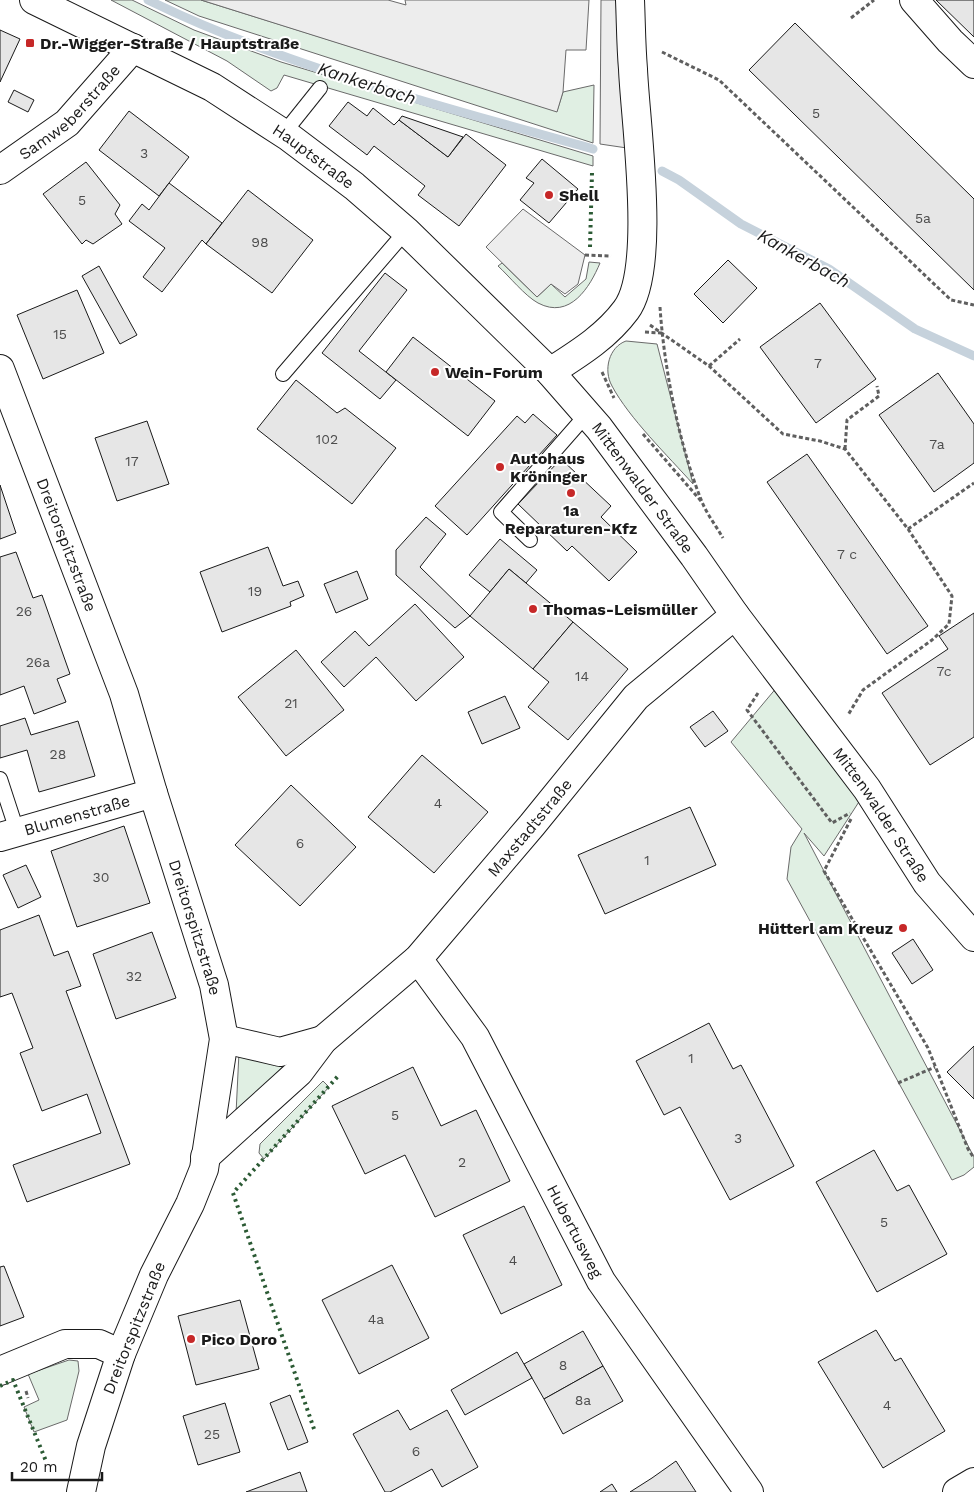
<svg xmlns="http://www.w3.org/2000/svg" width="974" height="1492" font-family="'Work Sans',sans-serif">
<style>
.green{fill:#e0efe3;stroke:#6a6a6a}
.parking{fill:#ededed;stroke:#6a6a6a}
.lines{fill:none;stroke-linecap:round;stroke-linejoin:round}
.stream{stroke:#c6d2dc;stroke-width:9}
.building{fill:#e6e6e6;stroke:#1a1a1a}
.lane-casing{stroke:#1a1a1a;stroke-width:16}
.street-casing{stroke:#1a1a1a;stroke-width:30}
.primary-casing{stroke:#1a1a1a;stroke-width:30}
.path{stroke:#5f5f5f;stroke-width:3;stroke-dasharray:4 2.5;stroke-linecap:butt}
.lane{stroke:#fff;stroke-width:14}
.street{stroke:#fff;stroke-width:28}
.primary{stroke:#fff;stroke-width:28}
.hedge{stroke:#2b5a34;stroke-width:4;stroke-dasharray:2.5 4;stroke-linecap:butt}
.poi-dot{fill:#c62828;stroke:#fff;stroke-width:2}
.labels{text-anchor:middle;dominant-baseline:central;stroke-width:4;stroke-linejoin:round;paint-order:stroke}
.number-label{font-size:14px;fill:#4d4d4d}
.poi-label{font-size:16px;font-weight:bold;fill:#1a1a1a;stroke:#fff;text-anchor:start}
.street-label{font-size:16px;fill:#1a1a1a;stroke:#fff}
.water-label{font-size:18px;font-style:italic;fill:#1a1a1a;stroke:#fff}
</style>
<rect width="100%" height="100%" fill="#fff"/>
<g class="green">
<path d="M111 0H132L194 30 281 62 593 156V166L284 75 277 88 271 91 227 61Z"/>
<path d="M165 0H201L557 111 563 92 594 85 593 143 199 16Z"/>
<path d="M589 262 600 263C590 287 570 320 538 303 525 296 509 276 498 266L502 263 537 297 551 284 565 297 586 279Z"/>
<path d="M626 341 657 344 693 484C668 456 629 418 612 386 603 370 609 347 626 341Z"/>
<path d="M783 680 864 794 824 856 804 833 974 1157V1167L964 1175 952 1180 787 879 791 847 802 829 731 742Z"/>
<path d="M239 1052 287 1061 244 1115 236 1114Z"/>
<path d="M323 1081 329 1087 264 1159 259 1153 260 1144Z"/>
<path d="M69 1360 78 1361 79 1371 67 1420 34 1432 24 1407 39 1400 28 1374Z"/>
</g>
<g class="parking">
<path d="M201 0H388L406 5 405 0H589L586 50H566L563 92 557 112Z"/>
<path d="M601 0H626L627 148 600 144Z"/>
<path d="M523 209 585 255 578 284 565 294 551 284 537 297 486 247Z"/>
</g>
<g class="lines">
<g class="stream">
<path d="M148 0C285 67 445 107 593 149"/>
<path d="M662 171 679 180 741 224 829 269 915 329 974 356"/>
</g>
</g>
<g class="building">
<path d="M936 0H974V37Z"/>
<path d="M795 23 974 199V290L749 70Z"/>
<path d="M0 30 20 39 0 82Z"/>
<path d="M14 90 34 100 28 112 8 102Z"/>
<path d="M348 102 367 116 373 108 394 125 399 120 448 157 466 134 506 165 459 226 418 195 425 186 374 146 367 155 329 126Z"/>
<path d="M129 111 189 157 159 196 99 150Z"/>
<path d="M402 116 463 137 448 157 399 120Z"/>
<path d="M542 159 578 189 549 223 520 200 534 183 526 178Z"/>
<path d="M86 162 120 205 115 214 122 224 93 244 86 240 82 244 43 194Z"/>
<path d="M169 183 222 223 206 244 202 240 162 292 143 277 165 248 129 221 142 204 149 210Z"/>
<path d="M248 190 313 240 272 293 206 244Z"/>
<path d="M728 260 757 288 723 323 694 294Z"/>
<path d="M99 266 137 335 120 344 82 276Z"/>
<path d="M385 273 407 290 359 351 396 380 380 399 322 353Z"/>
<path d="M77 290 104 353 43 379 17 315Z"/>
<path d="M820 303 876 379 816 423 760 347Z"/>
<path d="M413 337 495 401 468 436 386 372Z"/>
<path d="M938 373 974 424V463L934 492 879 415Z"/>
<path d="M296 380 337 413 345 408 396 448 352 504 257 429Z"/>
<path d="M533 414 557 435 467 535 435 506 517 416 525 423Z"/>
<path d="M147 421 169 484 117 501 95 438Z"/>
<path d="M807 454 928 626 887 654 767 482Z"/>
<path d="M561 459 611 506 601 517 637 552 609 581 572 546 567 551 518 504Z"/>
<path d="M0 485 16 533 0 539Z"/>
<path d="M426 517 446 534 420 567 470 616 455 628 396 575V550Z"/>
<path d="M500 539 537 570 526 583 509 569 490 592 469 575Z"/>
<path d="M268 547 283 586 298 581 304 596 290 602 291 606 222 632 200 572Z"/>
<path d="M16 552 33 598 42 595 70 674 57 679 66 702 34 714 24 686 0 695V557Z"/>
<path d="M509 569 573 622 533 669 470 616Z"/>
<path d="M357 571 368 599 336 613 324 584Z"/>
<path d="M415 604 464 657 416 701 376 657 344 687 321 662 355 631 369 646Z"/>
<path d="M974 613V737L930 765 882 693 948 649 939 636Z"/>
<path d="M573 622 628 669 568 740 528 707 549 682 533 669Z"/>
<path d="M296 650 344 710 286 756 238 697Z"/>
<path d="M505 696 520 728 482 744 468 712Z"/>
<path d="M713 711 728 731 705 747 690 727Z"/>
<path d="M25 718 31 735 78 721 95 776 39 792 27 750 0 758V726Z"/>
<path d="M422 755 488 812 434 873 368 817Z"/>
<path d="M291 785 356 847 300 906 235 845Z"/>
<path d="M690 807 716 865 605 914 578 855Z"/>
<path d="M124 826 150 903 77 927 51 851Z"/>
<path d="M26 865 41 897 18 908 3 875Z"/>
<path d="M39 915 54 956 68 951 81 986 66 991 130 1164 27 1202 13 1165 101 1133 87 1094 42 1111 20 1053 33 1048 12 993 0 997V930Z"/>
<path d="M152 932 176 998 116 1019 93 954Z"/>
<path d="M913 939 933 970 912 984 892 953Z"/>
<path d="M709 1023 733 1069 741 1065 794 1166 730 1200 680 1107 664 1115 636 1061Z"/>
<path d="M974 1046V1099L947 1072Z"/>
<path d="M413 1067 441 1126 476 1110 510 1181 435 1217 405 1155 365 1174 332 1106Z"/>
<path d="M874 1150 897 1191 909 1185 947 1254 877 1292 816 1182Z"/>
<path d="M524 1206 562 1285 501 1314 463 1235Z"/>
<path d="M392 1265 429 1338 359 1374 322 1300Z"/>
<path d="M4 1266 24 1317 0 1326V1267Z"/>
<path d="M240 1300 259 1369 196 1385 178 1316Z"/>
<path d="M876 1330 895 1361 901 1358 945 1431 883 1468 818 1362Z"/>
<path d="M583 1331 603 1366 544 1399 524 1364Z"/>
<path d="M517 1352 532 1378 465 1415 451 1390Z"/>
<path d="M603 1366 623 1401 563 1434 544 1399Z"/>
<path d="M290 1395 308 1442 288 1450 270 1403Z"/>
<path d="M225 1403 240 1452 198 1465 183 1416Z"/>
<path d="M398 1410 410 1430 447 1410 478 1467 442 1487 432 1469 390 1492H385L353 1434Z"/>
<path d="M676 1461 696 1492H630L652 1478Z"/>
<path d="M300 1472 307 1492H246Z"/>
<path d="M612 1484 617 1492H600Z"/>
</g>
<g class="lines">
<defs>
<g id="lane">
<path d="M284 133 320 88"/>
<path d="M283 374 406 231"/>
<path d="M530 540 501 512 587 414"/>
<path d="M0 779 17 831"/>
</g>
<g id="street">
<path d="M914 0 950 41 974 64"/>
<path id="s1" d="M0 170 67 123 133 48"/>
<path id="s2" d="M0 369 124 694 153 793 214 985 224 1039 204 1169 190 1204 154 1275 121 1354 91 1446 81 1492"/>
<path d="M550 372C578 354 606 337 626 310 657 269 635 121 633 69 631 46 631 23 630 0"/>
<path id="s3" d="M0 837 153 793"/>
<path id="s4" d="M418 959 475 1037 601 1281 749 1492"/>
<path d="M224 1039 280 1052 323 1040"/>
<path id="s5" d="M205 1157 299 1072 323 1040 418 959 532 825 636 697 735 615"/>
<path d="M0 1371 65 1344H99L121 1354"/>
<path d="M957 1492 974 1482"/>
</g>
<g id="primary">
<path id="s6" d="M34 0 212 87 289 137 354 186 406 231 550 372 599 428 694 556 735 615 867 789 927 883 974 937"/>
</g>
</defs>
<use href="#lane" class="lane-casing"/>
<use href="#street" class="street-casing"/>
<use href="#primary" class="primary-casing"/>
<g class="path">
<path d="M851 18 874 0"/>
<path d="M662 52 719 80 951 300 974 305"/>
<path d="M585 255 611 256"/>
<path d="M660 307C664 368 679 445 702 502 707 514 716 526 723 538"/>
<path d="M650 325 709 366 783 434 820 441 845 449 908 529 952 596 949 624 932 640 863 690 848 715"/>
<path d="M645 332 661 333"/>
<path d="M709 366 740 339"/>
<path d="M602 372 614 398"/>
<path d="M643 434 701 501"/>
<path d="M845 449 847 420 879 396 877 386"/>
<path d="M908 529 974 483"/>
<path d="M758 693 747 710 832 823 850 813"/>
<path d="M851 819 824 871 928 1048 968 1149 974 1158"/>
<path d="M898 1083 935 1067"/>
<path d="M26 1391 28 1398"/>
</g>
<use href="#lane" class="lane"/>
<use href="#street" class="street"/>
<use href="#primary" class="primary"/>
<g class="hedge">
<path d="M590 247 592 173"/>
<path d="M0 1386 13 1380 50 1471"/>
<path d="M314 1429 233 1193 339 1075"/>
</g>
</g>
<g class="poi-dot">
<rect x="25" y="38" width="10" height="10" rx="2.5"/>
<circle cx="549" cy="195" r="5"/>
<circle cx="435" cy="372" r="5"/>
<circle cx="500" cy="467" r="5"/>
<circle cx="571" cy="493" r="5"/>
<circle cx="533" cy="609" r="5"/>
<circle cx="903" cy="928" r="5"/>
<circle cx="191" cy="1339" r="5"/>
</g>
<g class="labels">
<g class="number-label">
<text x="816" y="113">5</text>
<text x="144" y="153">3</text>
<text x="82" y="200">5</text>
<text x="923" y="218">5a</text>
<text x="260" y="242">98</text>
<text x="60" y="334">15</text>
<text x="818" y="363">7</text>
<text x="327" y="439">102</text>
<text x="937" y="444">7a</text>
<text x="132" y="461">17</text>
<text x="847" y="554">7 c</text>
<text x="255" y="591">19</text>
<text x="24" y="611">26</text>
<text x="38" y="662">26a</text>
<text x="944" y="671">7c</text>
<text x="582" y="676">14</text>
<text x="291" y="703">21</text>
<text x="58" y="754">28</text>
<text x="438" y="803">4</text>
<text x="300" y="843">6</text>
<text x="647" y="860">1</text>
<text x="101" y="877">30</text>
<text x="134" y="976">32</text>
<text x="691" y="1058">1</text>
<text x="395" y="1115">5</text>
<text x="738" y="1138">3</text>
<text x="462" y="1162">2</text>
<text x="884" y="1222">5</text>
<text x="513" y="1260">4</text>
<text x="376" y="1319">4a</text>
<text x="563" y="1365">8</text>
<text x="583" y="1400">8a</text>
<text x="887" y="1405">4</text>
<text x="212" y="1434">25</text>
<text x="416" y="1451">6</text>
</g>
<g class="poi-label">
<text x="40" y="43">Dr.-Wigger-Straße / Hauptstraße</text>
<text x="559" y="195">Shell</text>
<text x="445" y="372">Wein-Forum</text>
<text x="510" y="458">Autohaus<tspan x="510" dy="18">Kröninger</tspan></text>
<text x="571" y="510" text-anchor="middle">1a<tspan x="571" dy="18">Reparaturen-Kfz</tspan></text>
<text x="543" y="609">Thomas-Leismüller</text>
<text x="893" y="928" text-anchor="end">Hütterl am Kreuz</text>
<text x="201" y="1339">Pico Doro</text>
</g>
<g class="street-label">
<text stroke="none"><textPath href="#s1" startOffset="91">Samweberstraße</textPath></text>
<text stroke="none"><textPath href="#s6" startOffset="321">Hauptstraße</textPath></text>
<text stroke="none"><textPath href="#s6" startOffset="790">Mittenwalder Straße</textPath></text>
<text stroke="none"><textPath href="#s2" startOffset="188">Dreitorspitzstraße</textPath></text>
<text stroke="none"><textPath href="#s6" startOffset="1195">Mittenwalder Straße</textPath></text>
<text stroke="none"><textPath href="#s3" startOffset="80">Blumenstraße</textPath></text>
<text stroke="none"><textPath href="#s5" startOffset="464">Maxstadtstraße</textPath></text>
<text stroke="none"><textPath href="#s2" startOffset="592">Dreitorspitzstraße</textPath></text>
<text stroke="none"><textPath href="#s4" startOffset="315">Hubertusweg</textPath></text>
<text transform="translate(134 1328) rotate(-68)">Dreitorspitzstraße</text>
</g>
<g class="water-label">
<text transform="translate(367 83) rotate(18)">Kankerbach</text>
<text transform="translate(804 258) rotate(29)">Kankerbach</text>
</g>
</g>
<path d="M12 1472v8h90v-8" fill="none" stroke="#1a1a1a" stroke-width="2.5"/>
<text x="20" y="1472" font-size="15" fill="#1a1a1a" stroke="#ffffff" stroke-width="4" paint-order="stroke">20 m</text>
</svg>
